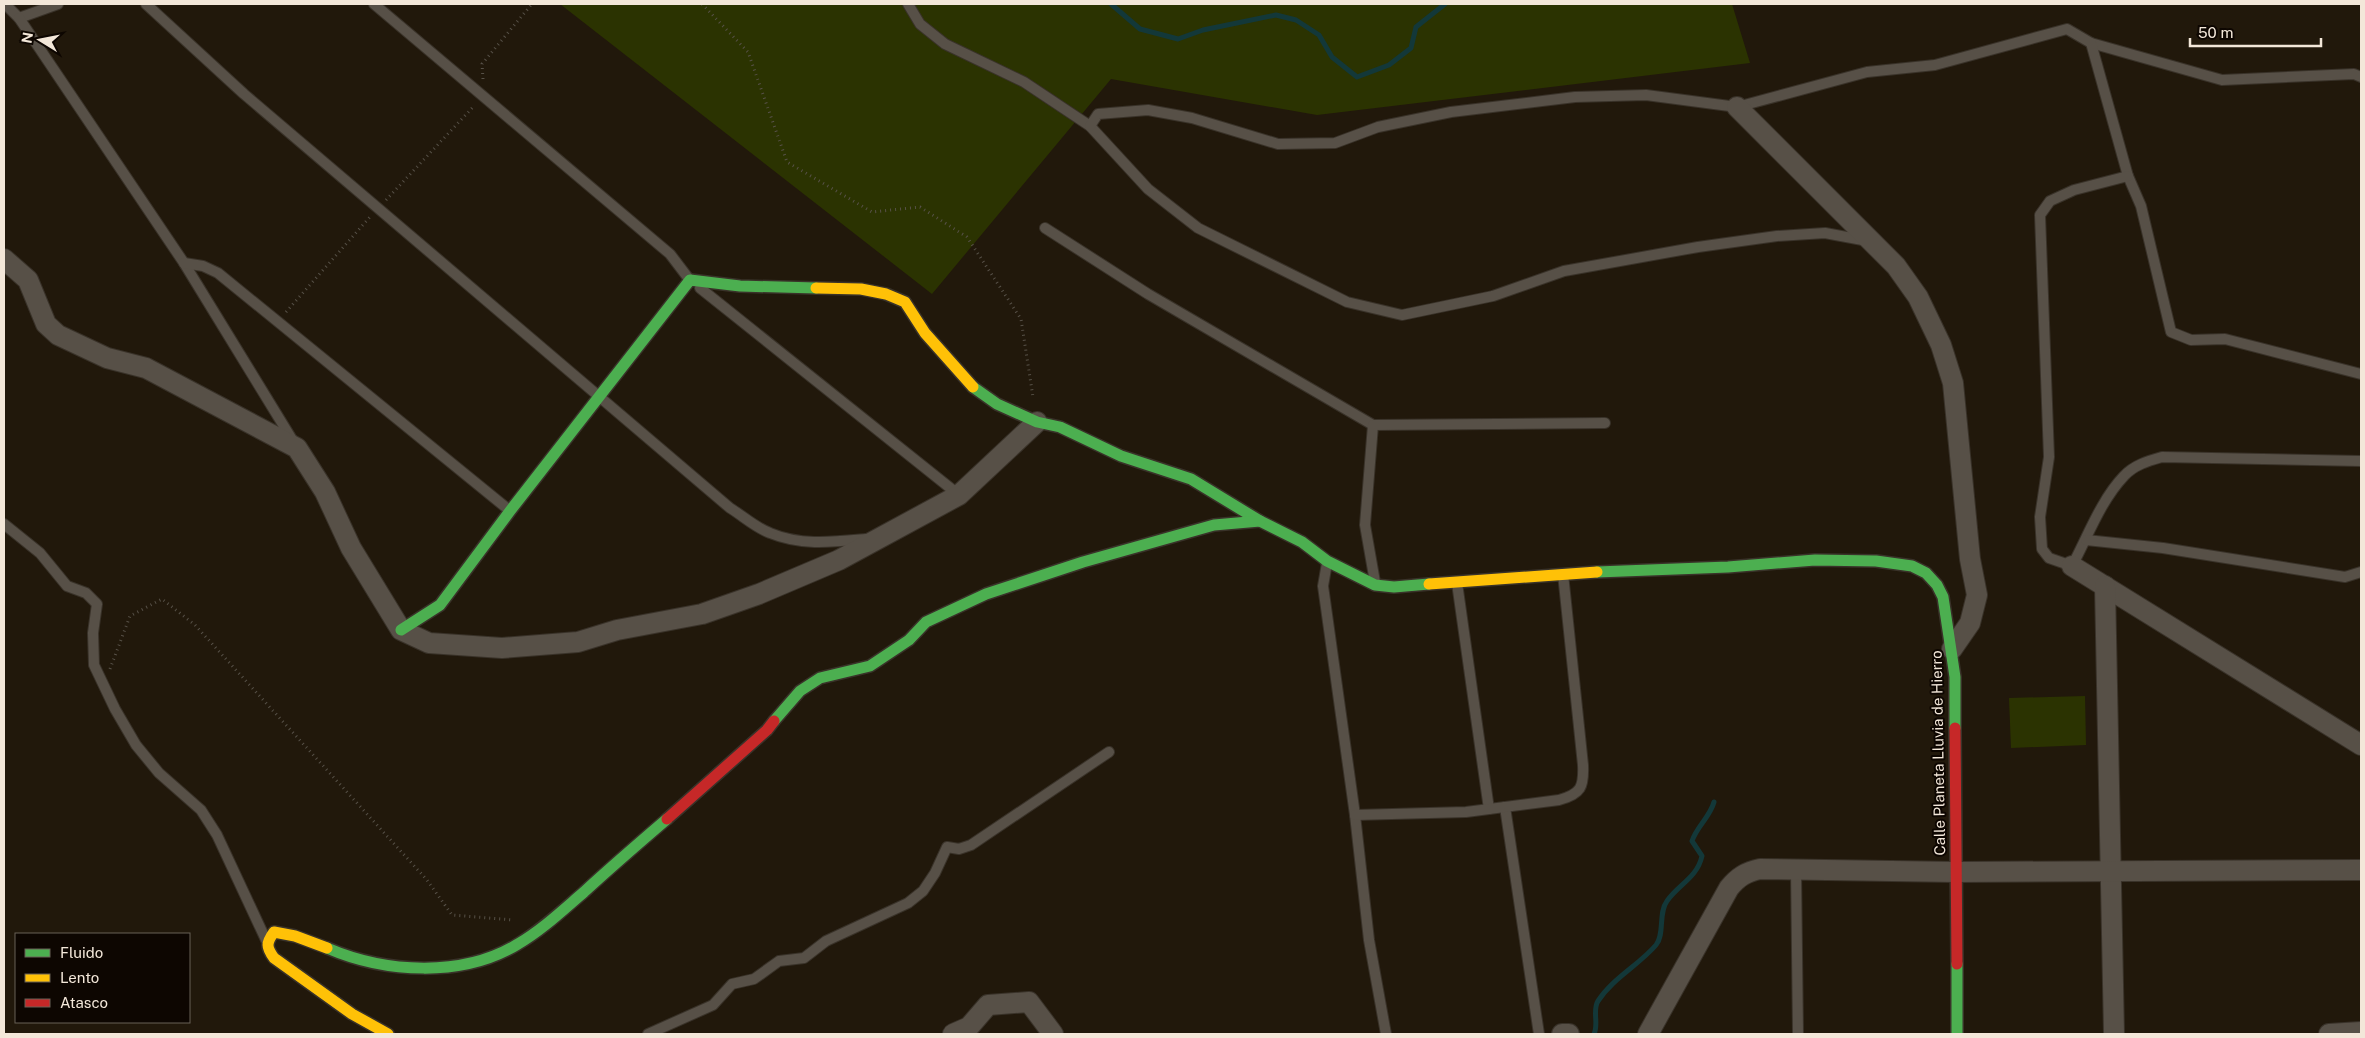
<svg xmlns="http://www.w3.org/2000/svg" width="2365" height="1038" font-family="'Public Sans',sans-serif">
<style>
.green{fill:#2b3301}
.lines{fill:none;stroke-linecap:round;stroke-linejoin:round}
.stream{stroke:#133839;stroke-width:5}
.lane-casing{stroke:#393229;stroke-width:12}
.street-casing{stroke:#393229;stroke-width:22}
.fast-casing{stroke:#393229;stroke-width:14}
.slow-casing{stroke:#393229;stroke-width:14}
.jam-casing{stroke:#393229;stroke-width:14}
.path{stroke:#575148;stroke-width:3;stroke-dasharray:1 4;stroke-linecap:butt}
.lane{stroke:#575047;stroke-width:10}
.street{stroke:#575047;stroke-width:20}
.fast{stroke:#4caf50;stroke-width:11}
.slow{stroke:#ffc107;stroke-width:11}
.jam{stroke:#c62828;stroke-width:11}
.labels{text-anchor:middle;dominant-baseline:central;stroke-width:4;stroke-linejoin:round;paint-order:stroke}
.street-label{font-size:15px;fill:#f3e7d9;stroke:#0d0601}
</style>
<rect width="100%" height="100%" fill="#21180b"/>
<g class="green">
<path d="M560 4H1732L1750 63 1317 115 1111 79 932 294Z"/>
<path d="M2085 696 2086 745 2011 748 2009 698Z"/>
</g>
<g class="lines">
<g class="stream">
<path d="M1111 4 1140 29 1178 39 1203 30 1276 15 1296 20 1319 35 1332 57 1357 77 1389 65 1411 48 1416 27 1445 4"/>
<path d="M1594 1034C1599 1024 1592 1010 1598 1001 1613 978 1639 965 1656 945 1665 934 1658 913 1667 901 1679 884 1697 878 1702 856L1692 841C1697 826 1710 817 1714 802"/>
</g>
<defs>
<g id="lane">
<path d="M5 4 19 18 58 4"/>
<path d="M146 4 244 94 730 508C743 516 756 528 770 533 801 546 833 542 866 539"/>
<path d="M374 4 670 254 689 279"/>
<path d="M908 4 920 24 945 44 1024 82 1090 126 1148 189 1198 228 1347 302 1402 315 1493 296 1564 271 1698 247 1777 236 1825 233 1868 241"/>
<path d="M19 18 184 263 293 441"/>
<path d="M2091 43 2222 80 2354 74 2361 77"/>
<path d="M1090 126 1098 114 1148 110 1192 118 1278 144 1335 143 1378 127 1451 112 1575 97 1646 95 1737 107 1867 72 1935 65 2067 29 2091 43 2128 176 2141 206 2171 332 2191 340 2225 339 2361 374"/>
<path d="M2128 176 2074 190 2050 201 2040 215 2049 457 2040 517 2042 549 2049 558 2072 566C2088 536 2101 500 2124 476 2134 465 2148 461 2162 457L2361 461"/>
<path d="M1045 228 1148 294 1373 425"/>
<path d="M184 263 203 266 218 273 509 510"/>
<path d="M700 288 959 495"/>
<path d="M4 524 40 553 67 586 86 593 97 604 93 633 94 665 115 709 136 745 159 773 201 810 217 835 266 940"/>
<path d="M2086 540 2163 548 2345 577 2361 572"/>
<path d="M1327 563 1323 586 1355 815 1369 940 1386 1034"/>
<path d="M1375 582 1365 525 1373 425 1605 423"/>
<path d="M1457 583 1489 809"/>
<path d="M1505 807 1539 1034"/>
<path d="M1355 815 1466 812 1559 800C1581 794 1584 787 1583 765L1563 574"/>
<path d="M1796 869 1798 1034"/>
<path d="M648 1034 713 1005 732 984 754 979 779 961 804 958 826 941 908 903 923 891 935 873 947 847 959 849 971 845 1109 752"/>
</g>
<g id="street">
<path d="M1737 107 1896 266 1918 297 1941 345 1953 383 1970 559 1977 595 1970 623 1952 649"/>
<path d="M4 259 28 280 46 324 58 335 107 358 146 368 297 448 325 492 351 548 401 630 429 643 502 648 578 642 617 630 702 614 759 594 839 560 959 495 1037 422"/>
<path d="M2072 566 2361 745"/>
<path d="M2105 586 2114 1034"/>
<path d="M953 1034 969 1027 988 1005 1029 1002 1053 1034"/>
<path d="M1562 1034H1569"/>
<path d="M1648 1034 1729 888C1738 877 1746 872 1760 869L1956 872 2361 870"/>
<path d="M2329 1034 2361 1032"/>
</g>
<g id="fast">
<path d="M973 387 997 404 1037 422 1060 427 1121 456 1191 479 1260 521 1302 542 1327 561 1375 585 1394 587 1429 584"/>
<path d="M1597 572 1728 567 1815 560 1876 561 1912 566 1926 573 1937 585 1943 597 1955 677V728"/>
<path d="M401 630 440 605 510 511 690 280 740 286 816 288"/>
<path d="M774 721 800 691 820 678 870 666 909 640 926 622 986 594 1083 562 1214 525 1260 521"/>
<path d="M327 948C385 973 463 978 518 944 542 930 563 910 584 892 611 867 639 843 667 819"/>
<path d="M1957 964V1034"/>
</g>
<g id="slow">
<path d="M816 288 861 289 886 294 905 302 925 333 973 387"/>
<path d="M1429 584 1597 572"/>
<path d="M327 948 295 936 274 932C266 943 266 947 274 958L352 1014 388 1034"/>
</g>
<g id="jam">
<path d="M1955 728 1957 964"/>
<path d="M667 819 767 730 774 721"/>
</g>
</defs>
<use href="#lane" class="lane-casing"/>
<use href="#street" class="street-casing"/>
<use href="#fast" class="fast-casing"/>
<use href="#slow" class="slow-casing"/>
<use href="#jam" class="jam-casing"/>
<g class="path">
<path d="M702 4 748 52 787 162 872 212 920 207 967 237 1021 319 1033 397"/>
<path d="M483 79 482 64 531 5"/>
<path d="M386 200 474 106"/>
<path d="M286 312 370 217"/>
<path d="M110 669 130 616 162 599 195 625 427 880 452 915 513 920"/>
</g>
<use href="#lane" class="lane"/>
<use href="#street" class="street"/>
<use href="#fast" class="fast"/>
<use href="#slow" class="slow"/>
<use href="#jam" class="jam"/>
</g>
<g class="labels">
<g class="street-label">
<text transform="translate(1938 753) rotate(-91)">Calle Planeta Lluvia de Hierro</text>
</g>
</g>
<rect width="2365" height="1038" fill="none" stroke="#f3e7d9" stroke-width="10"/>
<rect x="15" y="933" width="175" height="90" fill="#0d0601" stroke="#696057"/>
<rect x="25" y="949" width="25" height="8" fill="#4caf50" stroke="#696057"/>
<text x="60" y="958" font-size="15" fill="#f3e7d9">Fluido</text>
<rect x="25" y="974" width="25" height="8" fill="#ffc107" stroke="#696057"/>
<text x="60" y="983" font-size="15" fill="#f3e7d9">Lento</text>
<rect x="25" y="999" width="25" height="8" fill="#c62828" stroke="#696057"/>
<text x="60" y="1008" font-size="15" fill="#f3e7d9">Atasco</text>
<g transform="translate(40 40) rotate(280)" stroke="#0d0601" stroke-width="4" paint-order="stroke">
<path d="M0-4L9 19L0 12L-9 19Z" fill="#f3e7d9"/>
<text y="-8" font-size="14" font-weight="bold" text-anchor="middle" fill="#f3e7d9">N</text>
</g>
<path d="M2190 38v8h131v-8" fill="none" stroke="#f3e7d9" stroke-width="2.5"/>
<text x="2198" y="38" font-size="15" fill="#f3e7d9" stroke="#0d0601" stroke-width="4" paint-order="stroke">50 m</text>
</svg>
